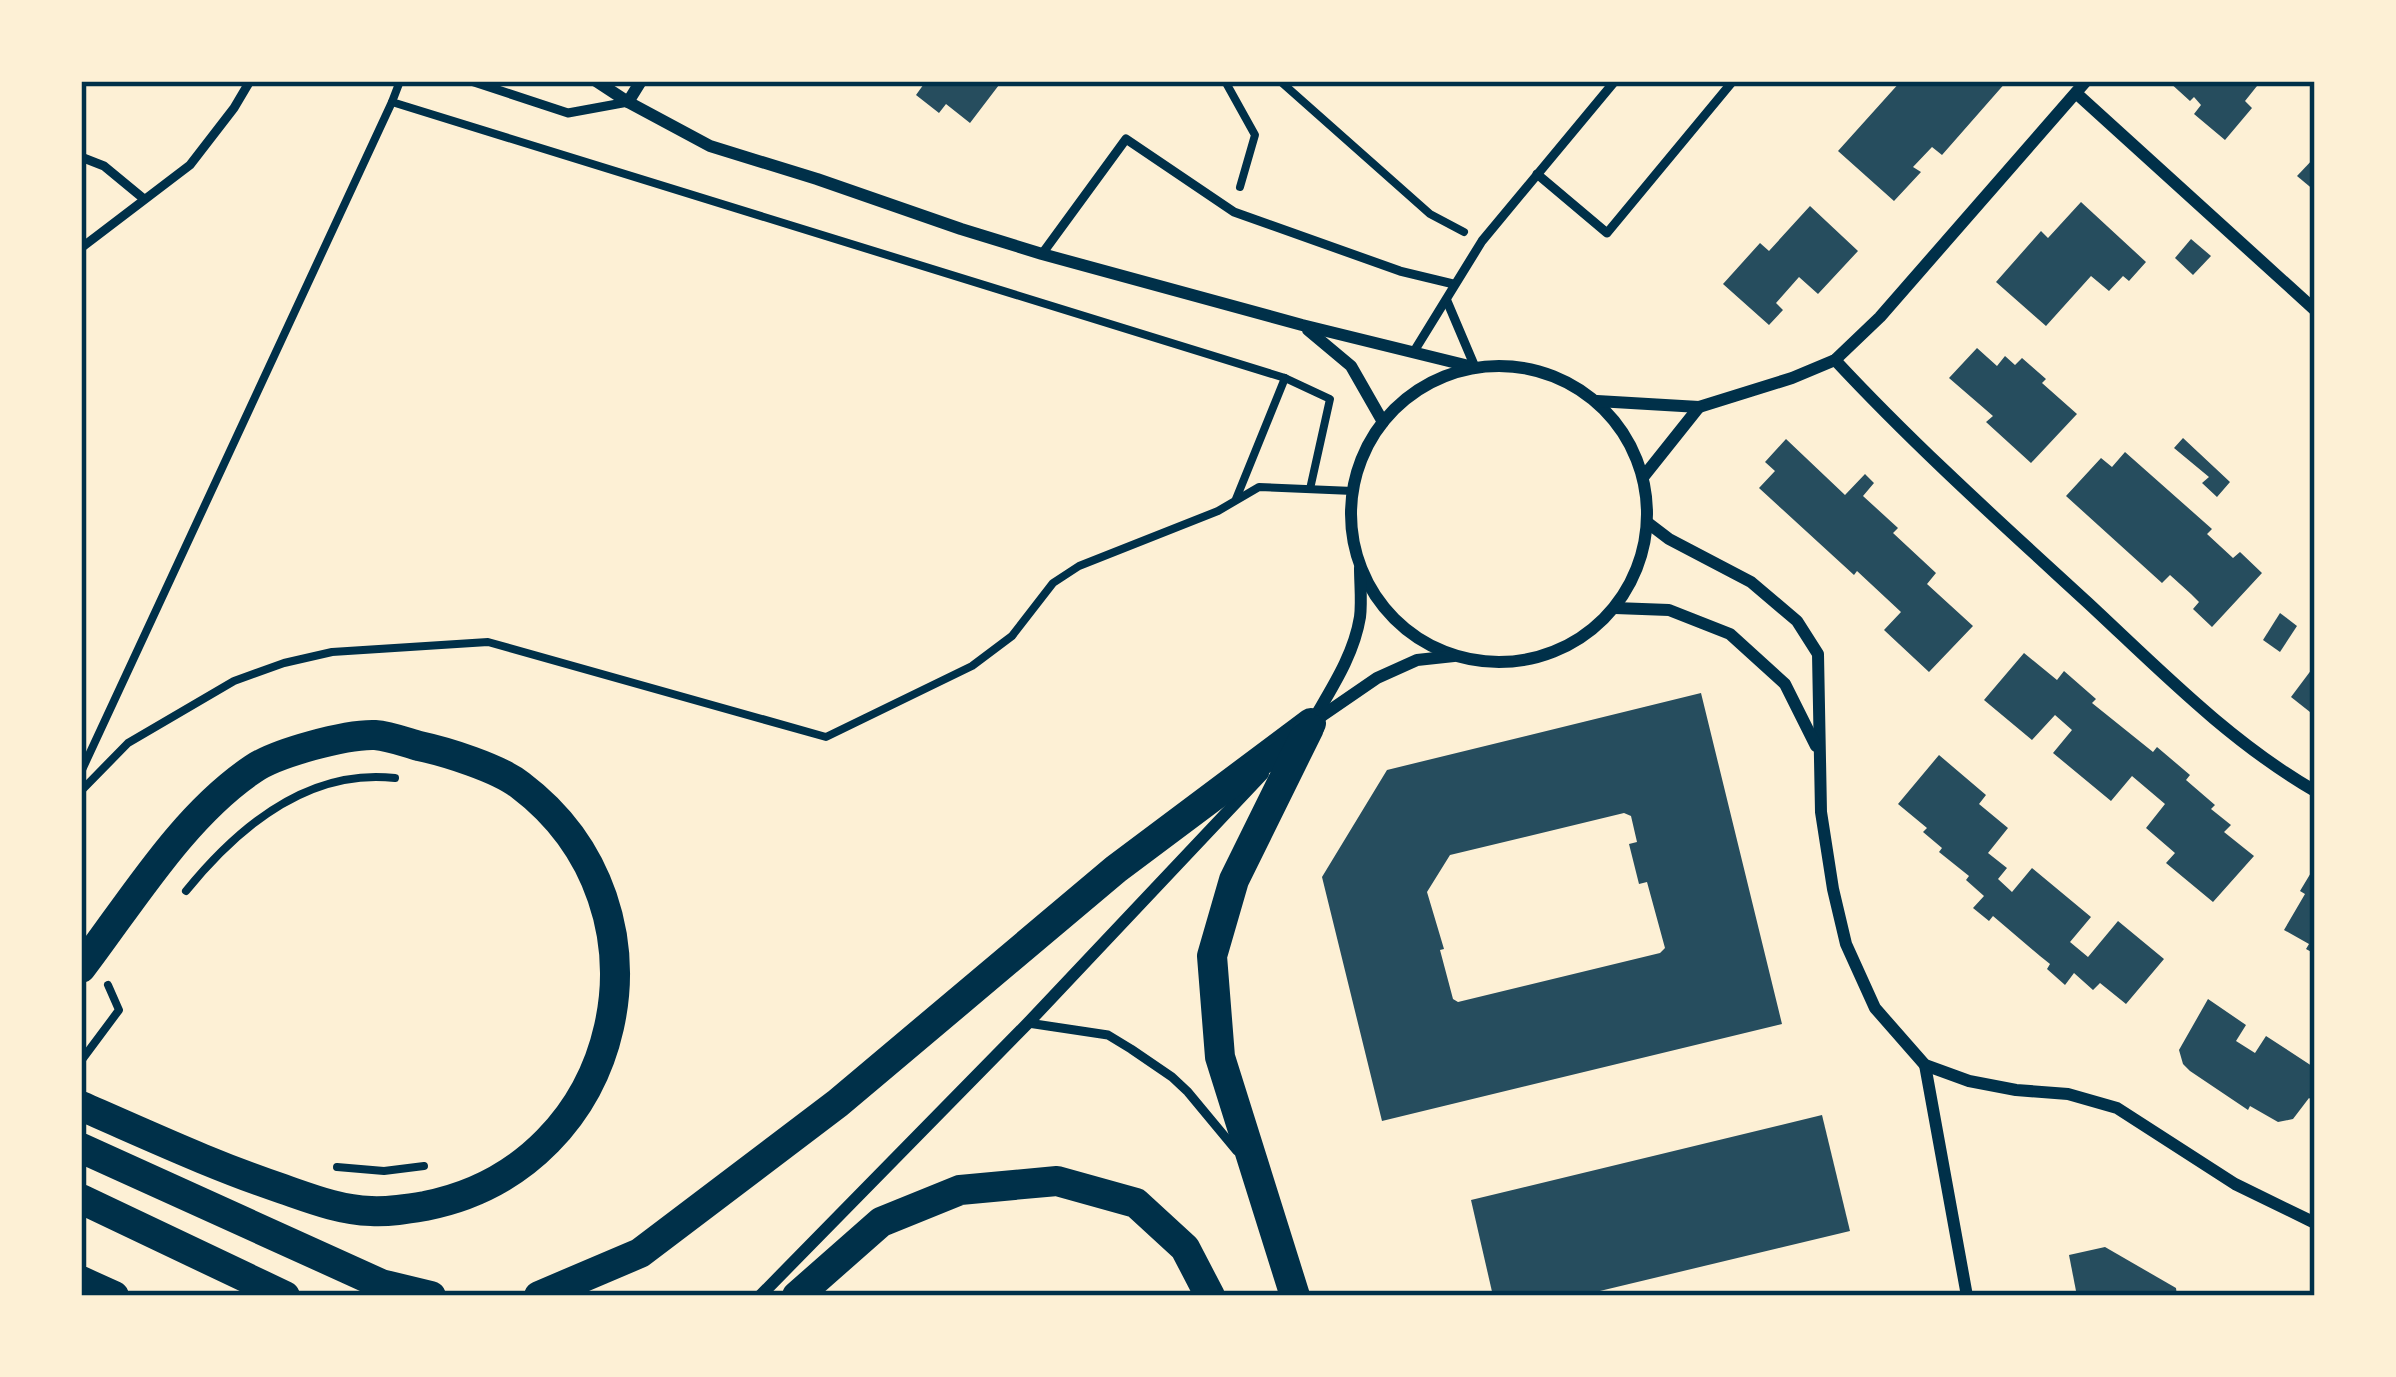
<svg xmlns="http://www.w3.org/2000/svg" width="2396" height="1377" font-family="Barlow,sans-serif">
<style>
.building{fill:#264d5e;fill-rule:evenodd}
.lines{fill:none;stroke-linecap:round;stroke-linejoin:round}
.path{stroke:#003049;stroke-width:8}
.service{stroke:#003049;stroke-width:9}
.minor{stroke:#003049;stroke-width:12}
.primary{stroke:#003049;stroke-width:30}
.neatline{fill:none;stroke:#003049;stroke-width:4.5}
</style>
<rect width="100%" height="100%" fill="#fdf0d5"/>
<g class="building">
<path d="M926 81H1002L970 123 946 104 939 113 916 95Z"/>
<path d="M1901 81H2007L1942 155 1932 147 1913 167 1921 172 1894 201 1838 151Z"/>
<path d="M2168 81H2261L2245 101 2252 108 2225 140 2194 114 2201 105 2194 97 2190 101Z"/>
<path d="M2315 157V191L2297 176Z"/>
<path d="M2081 202 2146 262 2129 281 2123 276 2109 291 2091 276 2046 326 1996 282 2041 231 2048 238Z"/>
<path d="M1810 206 1858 251 1818 294 1799 277 1776 303 1783 310 1769 325 1723 284 1760 243 1769 251Z"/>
<path d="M2191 239 2211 256 2193 275 2175 258Z"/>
<path d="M1977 348 1997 366 2005 356 2015 365 2022 358 2046 379 2042 383 2077 414 2031 463 1986 422 1993 416 1949 378Z"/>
<path d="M2183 438 2230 482 2217 497 2202 483 2209 477 2174 448Z"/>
<path d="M1786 439 1845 495 1865 474 1874 483 1863 496 1898 528 1893 533 1936 573 1927 584 1973 626 1929 672 1884 630 1901 612 1857 571 1854 575 1759 488 1775 471 1765 462Z"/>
<path d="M2125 452 2212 529 2207 534 2233 558 2240 552 2262 573 2212 627 2193 609 2199 602 2191 594 2170 575 2162 583 2066 496 2101 458 2112 467Z"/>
<path d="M2280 613 2297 626 2280 652 2263 640Z"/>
<path d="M2024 653 2057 680 2064 671 2096 699 2092 703 2153 752 2157 747 2190 775 2186 780 2215 805 2211 809 2231 825 2224 832 2254 856 2213 902 2166 863 2175 853 2146 828 2165 804 2132 776 2111 801 2053 753 2072 730 2055 715 2032 740 1984 700Z"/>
<path d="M2315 665V716L2291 697Z"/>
<path d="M1701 693 1782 1024 1382 1121 1322 877 1387 770ZM1624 813 1631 816 1637 842 1629 844 1639 884 1647 882 1665 948 1660 953 1458 1002 1453 999 1440 950 1444 949 1427 892 1450 855Z"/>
<path d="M1939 755 1986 795 1979 804 2008 828 1988 853 2007 868 1998 879 2012 892 2032 868 2091 917 2070 942 2088 957 2118 921 2164 959 2126 1004 2100 983 2093 990 2074 973 2065 985 2047 969 2050 964 2040 956 1993 916 1989 921 1973 908 1984 896 1966 880 1969 876 1939 852 1942 848 1923 832 1927 828 1898 804Z"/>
<path d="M2315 866V954L2306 949 2309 944 2284 930 2305 894 2300 891Z"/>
<path d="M2208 999 2246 1025 2236 1041 2255 1053 2266 1036 2315 1068V1102L2309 1098 2293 1119 2278 1122 2250 1106 2248 1110 2190 1071 2183 1064 2179 1050Z"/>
<path d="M1822 1115 1850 1231 1579 1296H1493L1471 1200Z"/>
<path d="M2105 1247 2176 1288 2177 1296H2077L2069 1255Z"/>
</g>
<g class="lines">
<g class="path">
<path d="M400 81 392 102 1285 378 1330 399 1310 489"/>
<path d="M1225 81 1255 135 1240 187"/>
<path d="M1280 81 1430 214 1464 232"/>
<path d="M1236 499 1285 378"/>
<path d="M81 772 392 102"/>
<path d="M81 791 128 743 234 681 284 663 332 652 488 642 826 737 972 666 1012 636 1053 583 1079 566 1218 511 1259 487 1353 491"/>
<path d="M186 891C237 828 308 768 395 778"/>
<path d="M81 1061 119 1010 108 985"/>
<path d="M337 1167 384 1171 424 1166"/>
</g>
<g class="service">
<path d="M471 81 568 113 628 102"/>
<path d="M81 157 104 166 144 199"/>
<path d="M1537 174 1607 233 1733 81"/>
<path d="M81 248 190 165 234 108 250 81"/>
<path d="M1042 254 1126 139 1234 212 1400 271 1454 284"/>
<path d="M1447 301 1475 367"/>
<path d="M1413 353 1482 241 1615 81"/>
<path d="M1028 1023 1108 1035 1131 1049 1172 1077 1188 1092 1237 1151"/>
</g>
<g class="minor">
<path d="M596 81 628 102 710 146 817 179 961 229 1042 254 1302 325 1469 366"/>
<path d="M2076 93 2315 310"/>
<path d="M628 102 641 81"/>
<path d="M1308 330 1351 366 1383 422"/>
<path d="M1835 360C1915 446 2002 524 2088 603 2160 670 2230 742 2315 791"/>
<circle cx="1499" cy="514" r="148"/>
<path d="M1597 401 1699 407 1792 378 1835 360 1880 317 2086 81"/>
<path d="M1644 476 1699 407"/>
<path d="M1648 523 1669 539 1751 582 1797 621 1818 654 1821 812 1833 889 1846 944 1875 1008 1925 1065 1969 1081 2016 1090 2068 1094 2117 1108 2235 1184 2315 1223"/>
<path d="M1615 608 1669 610 1730 634 1785 684 1816 746"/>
<path d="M1315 717C1333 686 1354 654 1360 617 1362 601 1360 584 1360 568"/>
<path d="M1310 724 1377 678 1417 660 1454 656"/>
<path d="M1925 1065 1967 1296"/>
<path d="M760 1296 1028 1023 1263 774"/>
</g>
<g class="primary">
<path d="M81 968C132 901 183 816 253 769 276 753 346 734 375 735 389 736 405 742 419 746 447 752 498 768 520 785 683 908 626 1167 425 1206 407 1209 389 1212 371 1211 340 1210 312 1199 283 1189 214 1166 148 1135 81 1106"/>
<path d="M81 1148 381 1284 431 1296"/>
<path d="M81 1199 285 1296"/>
<path d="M81 1281 114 1296"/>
<path d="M539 1296 640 1253 838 1103 1116 869 1311 723"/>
<path d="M797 1296 881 1222 960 1190 1057 1181 1136 1203 1185 1248 1210 1296"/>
<path d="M1295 1296 1220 1057 1212 956 1234 880 1309 728"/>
</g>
</g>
<rect width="2396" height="1377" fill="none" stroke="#fdf0d5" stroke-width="168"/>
<rect x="84" y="84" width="2228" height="1209" class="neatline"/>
</svg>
